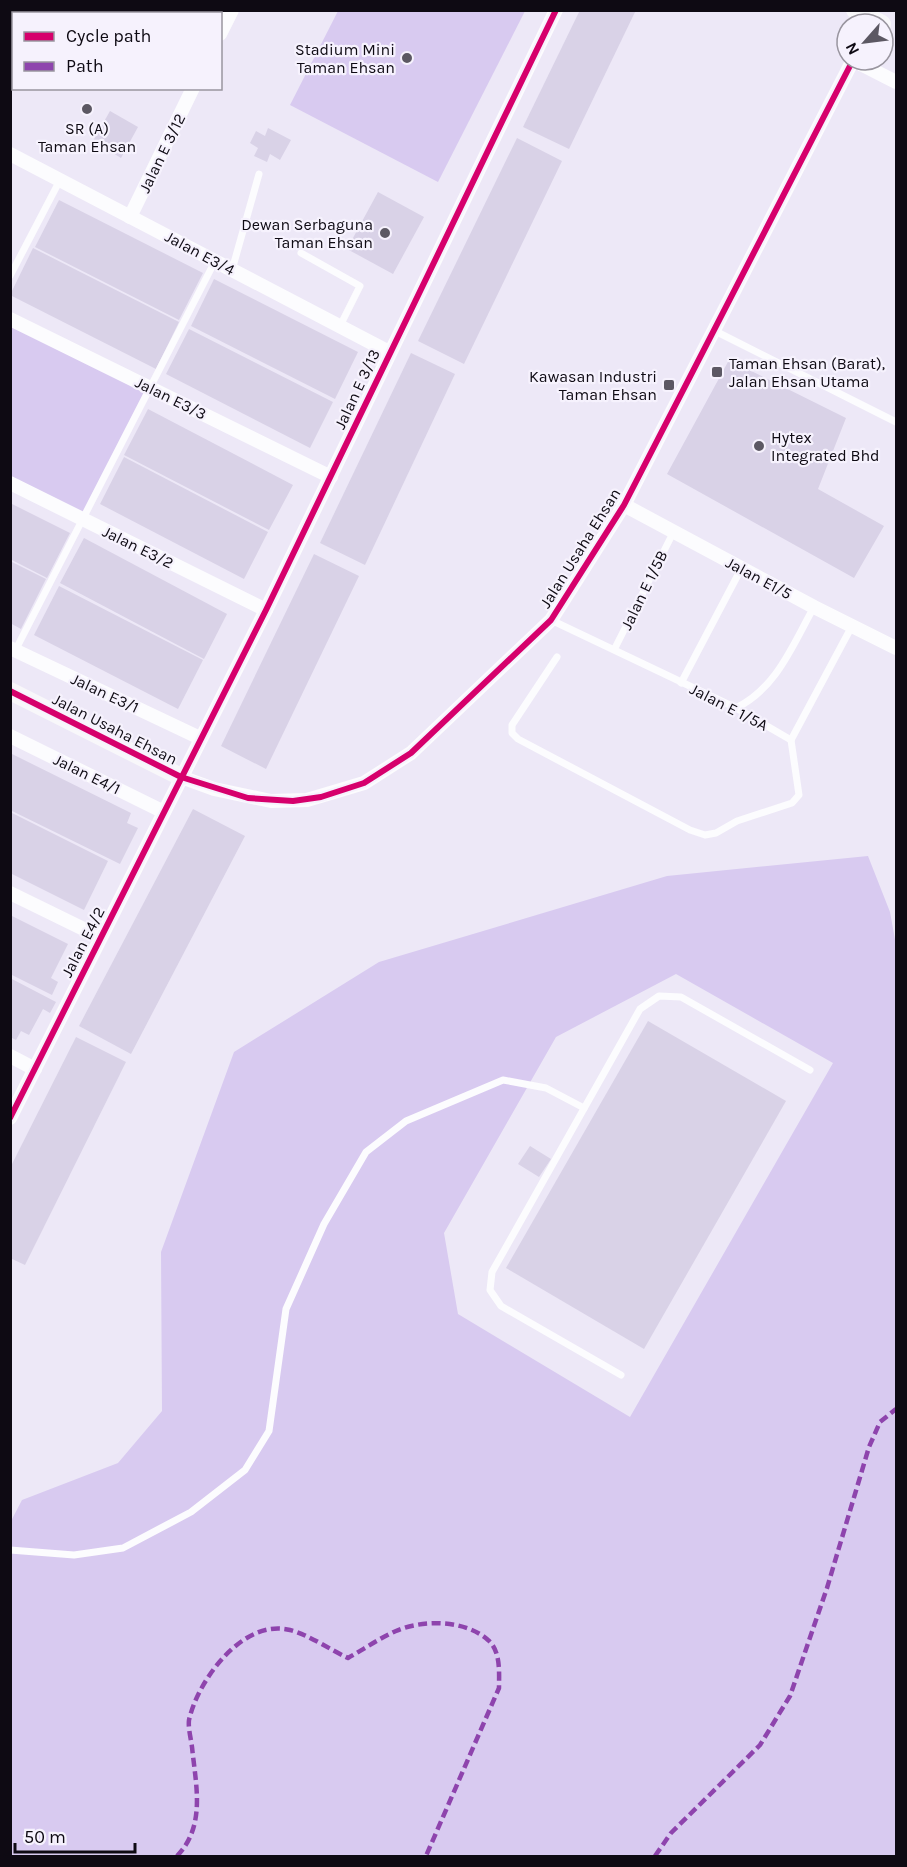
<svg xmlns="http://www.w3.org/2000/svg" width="907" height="1867" font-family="Karla,sans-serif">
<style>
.green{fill:#d8caf0;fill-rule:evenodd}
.building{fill:#d9d2e7}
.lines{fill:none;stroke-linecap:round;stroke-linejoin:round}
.lane{stroke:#fcfcfe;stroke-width:7}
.street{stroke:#fcfcfe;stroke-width:14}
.secondary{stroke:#f8f7fa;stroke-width:18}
.quiet{stroke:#8e44ad;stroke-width:4.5;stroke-dasharray:9 4.5;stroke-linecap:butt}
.cycleway-casing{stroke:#f6f2fd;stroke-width:10}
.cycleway{stroke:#d6006c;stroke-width:6}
.poi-dot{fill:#5c5863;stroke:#f6f2fd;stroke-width:2}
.labels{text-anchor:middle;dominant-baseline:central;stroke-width:4.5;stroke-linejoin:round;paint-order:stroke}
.poi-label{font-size:16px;fill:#0e0a13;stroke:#f6f2fd;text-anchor:end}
.street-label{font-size:16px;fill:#0e0a13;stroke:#f6f2fd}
</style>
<rect width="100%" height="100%" fill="#ede8f7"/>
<g class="green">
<path d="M338 11H525L438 182 290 105Z"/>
<path d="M10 319 150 388 83 519 11 483Z"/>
<path d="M868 856 890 912 896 945V1856H11L10 1523 22 1500 118 1463 162 1411 161 1252 234 1052 379 962 667 876ZM676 974 833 1063 630 1417 458 1314 444 1233 556 1037Z"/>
</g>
<g class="building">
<path d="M580 10H636L569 149 523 127Z"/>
<path d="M110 111 138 127 121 158 93 141Z"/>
<path d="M268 128 291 140 280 160 270 154 267 162 254 156 258 148 250 143 256 131 265 136Z"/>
<path d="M517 138 562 161 464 364 418 341Z"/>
<path d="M378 192 424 217 393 274 347 249Z"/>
<path d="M59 200 203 273 179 320 35 247Z"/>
<path d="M33 248 179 322 156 369 10 295Z"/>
<path d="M214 279 358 352 335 399 191 326Z"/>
<path d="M189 329 333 402 310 448 166 374Z"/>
<path d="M411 353 455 374 365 565 320 543Z"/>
<path d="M729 360 846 418 818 489 884 526 854 578 667 474Z"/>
<path d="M148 409 293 485 269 530 124 455Z"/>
<path d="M124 457 268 532 244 579 100 504Z"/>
<path d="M10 503 70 533 47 578 10 559Z"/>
<path d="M84 538 227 614 204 659 60 583Z"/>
<path d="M314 554 359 576 266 769 221 746Z"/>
<path d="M10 561 46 579 21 629 10 623Z"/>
<path d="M59 586 203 660 178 709 34 635Z"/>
<path d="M10 753 131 813 127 823 138 828 120 864 10 810Z"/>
<path d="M193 809 245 836 131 1054 79 1026Z"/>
<path d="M10 812 108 861 84 910 10 873Z"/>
<path d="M10 915 68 944 51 978 58 982 52 995 10 974Z"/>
<path d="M10 978 56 1002 50 1013 43 1009 29 1035 21 1031 16 1040 10 1037Z"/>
<path d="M648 1021 786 1101 644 1349 506 1268Z"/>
<path d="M76 1037 126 1062 25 1265 10 1258V1168Z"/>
<path d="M530 1146 551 1159 539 1177 518 1164Z"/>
</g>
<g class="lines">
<g class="lane">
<path d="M301 253 360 286 340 326"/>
<path d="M232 270 259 174"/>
<path d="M10 276 60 180"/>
<path d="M715 331 896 422"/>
<path d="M551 620 736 708 791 740"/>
<path d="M615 648 673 533"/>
<path d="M15 651 215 261"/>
<path d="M557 657 512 725V733L518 739 690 830 705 835 716 833 737 821 792 803 799 795 791 740"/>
<path d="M681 683 741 569"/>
<path d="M736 708C777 688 793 644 814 607"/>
<path d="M791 740 852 626"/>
<path d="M621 1375 501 1306 490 1290 492 1272 640 1009 659 996 681 997 810 1070"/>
<path d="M10 1550 74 1555 123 1548 191 1512 245 1470 269 1431 286 1309 324 1224 366 1152 406 1121 503 1080 546 1088 584 1108"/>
</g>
<g class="street">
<path d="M166 10 172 14"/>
<path d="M220 34 232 10"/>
<path d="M853 60 896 82"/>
<path d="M10 154 389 352"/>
<path d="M130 217 193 88"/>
<path d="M10 319 331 477"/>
<path d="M10 483 266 610"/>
<path d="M624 505 814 607 896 648"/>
<path d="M10 648 200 738"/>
<path d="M10 736 164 812"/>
<path d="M181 777 214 789 271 801 307 800 364 783 411 753 551 620 624 505 853 60"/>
<path d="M10 893 100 937"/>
<path d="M10 1056 35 1069"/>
<path d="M10 1118 266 610 556 10"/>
</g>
<g class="secondary">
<path d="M855 10 882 24"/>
<path d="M10 691 181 777"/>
</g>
<g class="quiet">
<path d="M177 1856C206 1826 196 1786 192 1747 191 1739 188 1728 189 1720 198 1680 243 1618 290 1630 307 1634 331 1650 348 1658 364 1649 380 1638 396 1631 423 1619 466 1620 488 1640 501 1651 499 1673 499 1688L426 1856"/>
<path d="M655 1856 671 1833 760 1745 790 1696 827 1588 869 1447 880 1422 896 1409"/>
</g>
<defs>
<g id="cycleway">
<path d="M10 691 181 777 248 798 293 801 321 797 364 783 411 753 551 620 624 505 853 60"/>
<path d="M10 1118 266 610 556 10"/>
</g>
</defs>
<use href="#cycleway" class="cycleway-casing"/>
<use href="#cycleway" class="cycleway"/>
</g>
<g class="poi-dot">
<circle cx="407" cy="58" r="6"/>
<circle cx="87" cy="109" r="6"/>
<circle cx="385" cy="233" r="6"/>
<rect x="711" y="366" width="12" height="12" rx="3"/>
<rect x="663" y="379" width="12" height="12" rx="3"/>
<circle cx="759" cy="446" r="6"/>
</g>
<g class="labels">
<g class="poi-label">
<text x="395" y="49">Stadium Mini<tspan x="395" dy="18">Taman Ehsan</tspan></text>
<text x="87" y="128" text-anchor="middle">SR (A)<tspan x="87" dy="18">Taman Ehsan</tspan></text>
<text x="373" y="224">Dewan Serbaguna<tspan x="373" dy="18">Taman Ehsan</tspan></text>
<text x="729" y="363" text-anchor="start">Taman Ehsan (Barat),<tspan x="729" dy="18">Jalan Ehsan Utama</tspan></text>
<text x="657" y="376">Kawasan Industri<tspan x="657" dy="18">Taman Ehsan</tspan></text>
<text x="771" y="437" text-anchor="start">Hytex<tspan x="771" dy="18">Integrated Bhd</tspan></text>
</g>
<g class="street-label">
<text transform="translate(162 153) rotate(-64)">Jalan E 3/12</text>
<text transform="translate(200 253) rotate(28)">Jalan E3/4</text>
<text transform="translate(357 389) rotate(-65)">Jalan E 3/13</text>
<text transform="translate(171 398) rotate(26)">Jalan E3/3</text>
<text transform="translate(138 547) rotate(26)">Jalan E3/2</text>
<text transform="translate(580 548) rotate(-58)">Jalan Usaha Ehsan</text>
<text transform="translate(759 578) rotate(28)">Jalan E1/5</text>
<text transform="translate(644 590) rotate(-64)">Jalan E 1/5B</text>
<text transform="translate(105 693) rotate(25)">Jalan E3/1</text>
<text transform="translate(729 707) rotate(27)">Jalan E 1/5A</text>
<text transform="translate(115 729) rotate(27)">Jalan Usaha Ehsan</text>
<text transform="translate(87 774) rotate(26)">Jalan E4/1</text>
<text transform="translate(83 942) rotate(-63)">Jalan E4/2</text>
</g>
</g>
<rect width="907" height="1867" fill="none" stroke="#0e0a13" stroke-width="24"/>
<rect x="12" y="12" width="210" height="78" fill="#f6f2fd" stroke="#99959f" stroke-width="1.5"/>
<rect x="24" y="32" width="30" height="9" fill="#d6006c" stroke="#99959f" stroke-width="1.5"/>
<text x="66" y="42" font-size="18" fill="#0e0a13">Cycle path</text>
<rect x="24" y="62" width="30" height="9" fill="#8e44ad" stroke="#99959f" stroke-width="1.5"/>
<text x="66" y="72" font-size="18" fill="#0e0a13">Path</text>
<g transform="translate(865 42) rotate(242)"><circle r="28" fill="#f6f2fd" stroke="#99959f" stroke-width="1.5"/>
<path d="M0-4.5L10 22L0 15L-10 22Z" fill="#5c5863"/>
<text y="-9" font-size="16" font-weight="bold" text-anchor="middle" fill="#0e0a13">N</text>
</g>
<path d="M15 1843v9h120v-9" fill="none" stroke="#0e0a13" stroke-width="3"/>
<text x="24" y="1843" font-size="18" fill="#0e0a13" stroke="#f6f2fd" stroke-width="4.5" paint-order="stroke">50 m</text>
</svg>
